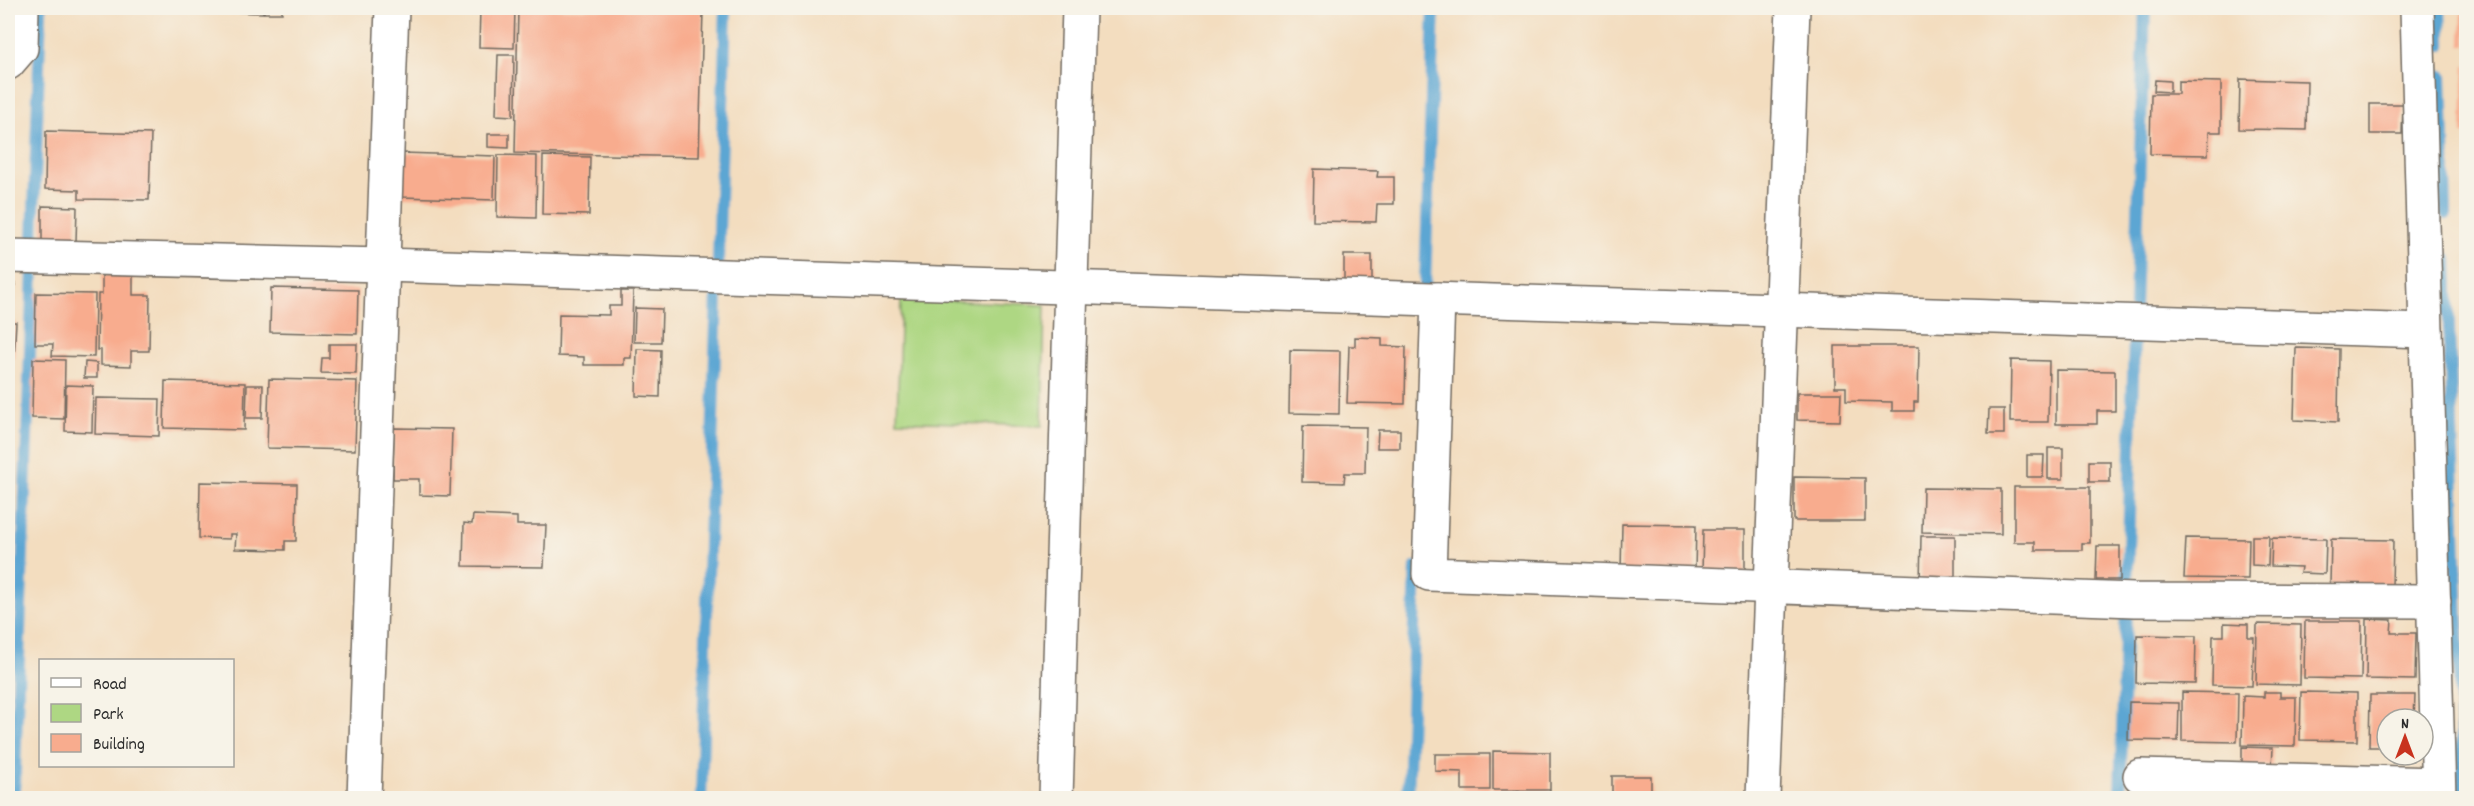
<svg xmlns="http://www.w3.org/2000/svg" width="2474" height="806" font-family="Dekko,sans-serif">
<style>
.green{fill:#aed783;stroke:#6c8157;stroke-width:1.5}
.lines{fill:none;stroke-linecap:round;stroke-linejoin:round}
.stream{stroke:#5ca6d3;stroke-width:12}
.building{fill:#f8ac8e}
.minor-casing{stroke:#71695f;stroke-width:36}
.minor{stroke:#fff;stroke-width:33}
</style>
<rect width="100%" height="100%" fill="#f7f3e8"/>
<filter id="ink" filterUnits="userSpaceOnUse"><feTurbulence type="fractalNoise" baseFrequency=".0167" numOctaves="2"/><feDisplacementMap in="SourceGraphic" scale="12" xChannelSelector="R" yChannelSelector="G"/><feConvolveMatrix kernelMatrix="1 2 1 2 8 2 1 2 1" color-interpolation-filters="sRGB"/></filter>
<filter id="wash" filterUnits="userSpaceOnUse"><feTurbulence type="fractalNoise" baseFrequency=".008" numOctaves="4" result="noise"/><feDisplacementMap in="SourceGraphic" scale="24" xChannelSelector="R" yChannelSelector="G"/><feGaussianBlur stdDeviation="1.35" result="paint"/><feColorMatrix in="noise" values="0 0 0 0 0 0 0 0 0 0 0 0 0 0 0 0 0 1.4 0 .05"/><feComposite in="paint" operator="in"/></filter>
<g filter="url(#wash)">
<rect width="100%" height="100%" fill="#f3ddbf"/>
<path class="green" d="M901 298 1045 305 1042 426 897 421Z"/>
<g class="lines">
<g class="stream">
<path d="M2440 8 2441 45"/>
<path d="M2442 76 2446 214"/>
<path d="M33 240 41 8"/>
<path d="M2447 259 2463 798"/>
<path d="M718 265 726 8"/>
<path d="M1425 287 1434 8"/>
<path d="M2135 306 2145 8"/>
<path d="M2127 587 2134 339"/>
<path d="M14 798 33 269"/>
<path d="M701 798 717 291"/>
<path d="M1408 798 1416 567"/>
<path d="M2120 798 2126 607"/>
</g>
</g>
<g id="blocks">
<g class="building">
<path d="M193 8H263V13L193 11Z"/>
<rect x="264" y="8" width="18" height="5"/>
<path d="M288 8H364V11L288 10Z"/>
<path d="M480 8H515L514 48 479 47Z"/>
<path d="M518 8 703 10 699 157 515 153Z"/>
<path d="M2462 8H2466V46H2461Z"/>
<path d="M498 55H514L513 116 496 115Z"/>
<path d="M2464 65H2466V134H2462Z"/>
<path d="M2240 79 2307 81 2306 130 2239 129Z"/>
<path d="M2155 80 2170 81V92L2154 91Z"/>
<path d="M2178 81 2221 82V132H2209L2208 155 2150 154 2151 94H2178Z"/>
<path d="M2370 104H2403L2402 134H2370Z"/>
<path d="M46 131 151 134 149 200 79 199V190L45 189Z"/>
<path d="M488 134H509V148L488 147Z"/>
<path d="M403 153 495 156 494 200 402 197Z"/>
<path d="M498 155 537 156 536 218 497 217Z"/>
<path d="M543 156 590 157 589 215 542 214Z"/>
<path d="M1314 169 1378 171 1377 177H1394V204H1377L1376 222 1313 221Z"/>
<path d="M42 206 77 207 76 242 42 241Z"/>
<path d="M1344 255H1372V284L1344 283Z"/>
<path d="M102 275H133V295H150L149 351H131V366L101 365V350H97L98 294H102Z"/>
<path d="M8 283H15L14 309H8Z"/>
<path d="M271 288 358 290 357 334 270 332Z"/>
<path d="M621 291H633L631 358H624V365H584V357L558 356 559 314 609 315V306H621Z"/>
<path d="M36 293 95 294 94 357 52 356 53 344H35Z"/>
<path d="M635 308 662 309 661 342H634Z"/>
<path d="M8 322H16L14 359H8Z"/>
<path d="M1355 337 1382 338V346L1406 347 1405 404 1347 403 1349 346H1355Z"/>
<path d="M329 344H357L356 374 321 373 322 358H329Z"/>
<path d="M1835 346H1919L1918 402H1914V411H1892V402L1846 401V387H1835Z"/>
<path d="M2296 348 2339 349 2338 422 2294 420Z"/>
<path d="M637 349 661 350 660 397 636 396Z"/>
<path d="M1290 350 1340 351 1339 414 1289 413Z"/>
<path d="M33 359 65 360 64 419 32 418Z"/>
<path d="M2011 360 2049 361 2048 422H2010Z"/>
<path d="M85 362 97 363V378H84Z"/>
<path d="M2056 370 2115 371V411H2097V424H2056Z"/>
<path d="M269 379 357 381 355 450 267 448Z"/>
<path d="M165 381 245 383 244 430 164 428Z"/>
<path d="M66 385 93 386 92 432 65 431Z"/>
<path d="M247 385H263L262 418H246Z"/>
<path d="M1797 393H1841L1840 421 1797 420Z"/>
<path d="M96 398 160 399 159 436 95 434Z"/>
<path d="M1989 409H2004V434H1988Z"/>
<path d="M1303 426 1366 427 1365 473H1345L1344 483 1302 482Z"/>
<path d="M394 428 452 429 450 496 419 495V479H393Z"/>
<path d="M1378 430H1400V448H1377Z"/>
<rect x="2048" y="448" width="15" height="31"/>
<path d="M2027 455H2044L2043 477H2027Z"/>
<rect x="2089" y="461" width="21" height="21"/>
<path d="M1794 477 1865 478V521H1794Z"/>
<path d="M200 482 297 484 296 541H285V550L235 549 236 534H230V539L199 538Z"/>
<path d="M2014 487H2090V543H2082V550H2035V542H2014Z"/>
<path d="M1923 488 2001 489V534L1922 532Z"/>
<path d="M473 515 517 517V525H546L544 567 463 566 464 523 472 524Z"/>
<path d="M1622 524 1696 525 1695 572 1621 571Z"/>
<path d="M1703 530H1745V574L1702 573Z"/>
<path d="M1921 536H1955V585L1920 584Z"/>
<path d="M2252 536H2269L2268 566 2252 565Z"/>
<path d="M2186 538 2249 539 2248 579 2184 578Z"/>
<path d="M2272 538 2326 539 2325 574 2300 573 2301 567 2271 566Z"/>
<path d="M2331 539 2393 540 2392 587 2330 585Z"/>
<path d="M2097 546H2120V580H2096Z"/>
<path d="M2367 619 2392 620 2391 633H2416L2415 680 2366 679Z"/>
<path d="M2305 621H2362L2361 679 2304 678Z"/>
<path d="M2224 623 2248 624V637H2254L2252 686 2212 685 2213 636H2224Z"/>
<path d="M2257 624 2301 625 2300 685 2256 684Z"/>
<path d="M2137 635 2196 636 2195 684 2136 683Z"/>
<path d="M2182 692 2238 693 2237 742 2182 741Z"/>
<path d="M2264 692H2280V697H2296L2295 746 2242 745 2243 696 2264 697Z"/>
<path d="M2301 692 2357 693V741L2300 740Z"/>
<path d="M2370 695H2415L2414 719H2387V747H2369Z"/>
<path d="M2129 702 2179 703 2178 741 2128 740Z"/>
<path d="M2242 747 2273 748 2272 766 2242 765Z"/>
<path d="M1493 751 1550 752V790H1493Z"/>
<path d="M1435 754H1490V790H1462V772L1435 771Z"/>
<rect x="1612" y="776" width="39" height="22"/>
<rect x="2127" y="792" width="50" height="6"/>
</g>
</g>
</g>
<g filter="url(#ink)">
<use href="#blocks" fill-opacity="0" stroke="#71695f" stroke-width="1.5"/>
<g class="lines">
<defs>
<g id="minor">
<path d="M2417 8 2439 798"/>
<path d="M8 63 21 48 22 8"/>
<path d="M8 256 383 265 2426 331"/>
<path d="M1438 299 1429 574 2134 600 2434 601"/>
<path d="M2140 776 2438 784"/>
<path d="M364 798 392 8"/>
<path d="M1056 798 1079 8"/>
<path d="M1763 798 1793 8"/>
</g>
</defs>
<use href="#minor" class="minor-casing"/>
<use href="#minor" class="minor"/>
</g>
</g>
<rect width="2474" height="806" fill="none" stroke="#f7f3e8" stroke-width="30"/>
<rect x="39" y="659" width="195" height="108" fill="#f7f3e8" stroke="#a5a39c" stroke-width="1.5"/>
<rect x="51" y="678" width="30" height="9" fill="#ffffff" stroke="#a5a39c" stroke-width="1.5"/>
<text x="93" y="689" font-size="18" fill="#2b2b2b">Road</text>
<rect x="51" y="704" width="30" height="18" fill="#aed783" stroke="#a5a39c" stroke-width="1.5"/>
<text x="93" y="719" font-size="18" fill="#2b2b2b">Park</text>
<rect x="51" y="734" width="30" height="18" fill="#f8ac8e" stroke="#a5a39c" stroke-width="1.5"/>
<text x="93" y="749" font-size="18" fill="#2b2b2b">Building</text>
<g transform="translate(2405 737)"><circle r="28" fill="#f7f3e8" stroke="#a5a39c" stroke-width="1.5"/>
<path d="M0-4.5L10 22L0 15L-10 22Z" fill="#c8321e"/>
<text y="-9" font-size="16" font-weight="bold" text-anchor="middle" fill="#2b2b2b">N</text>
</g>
</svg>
